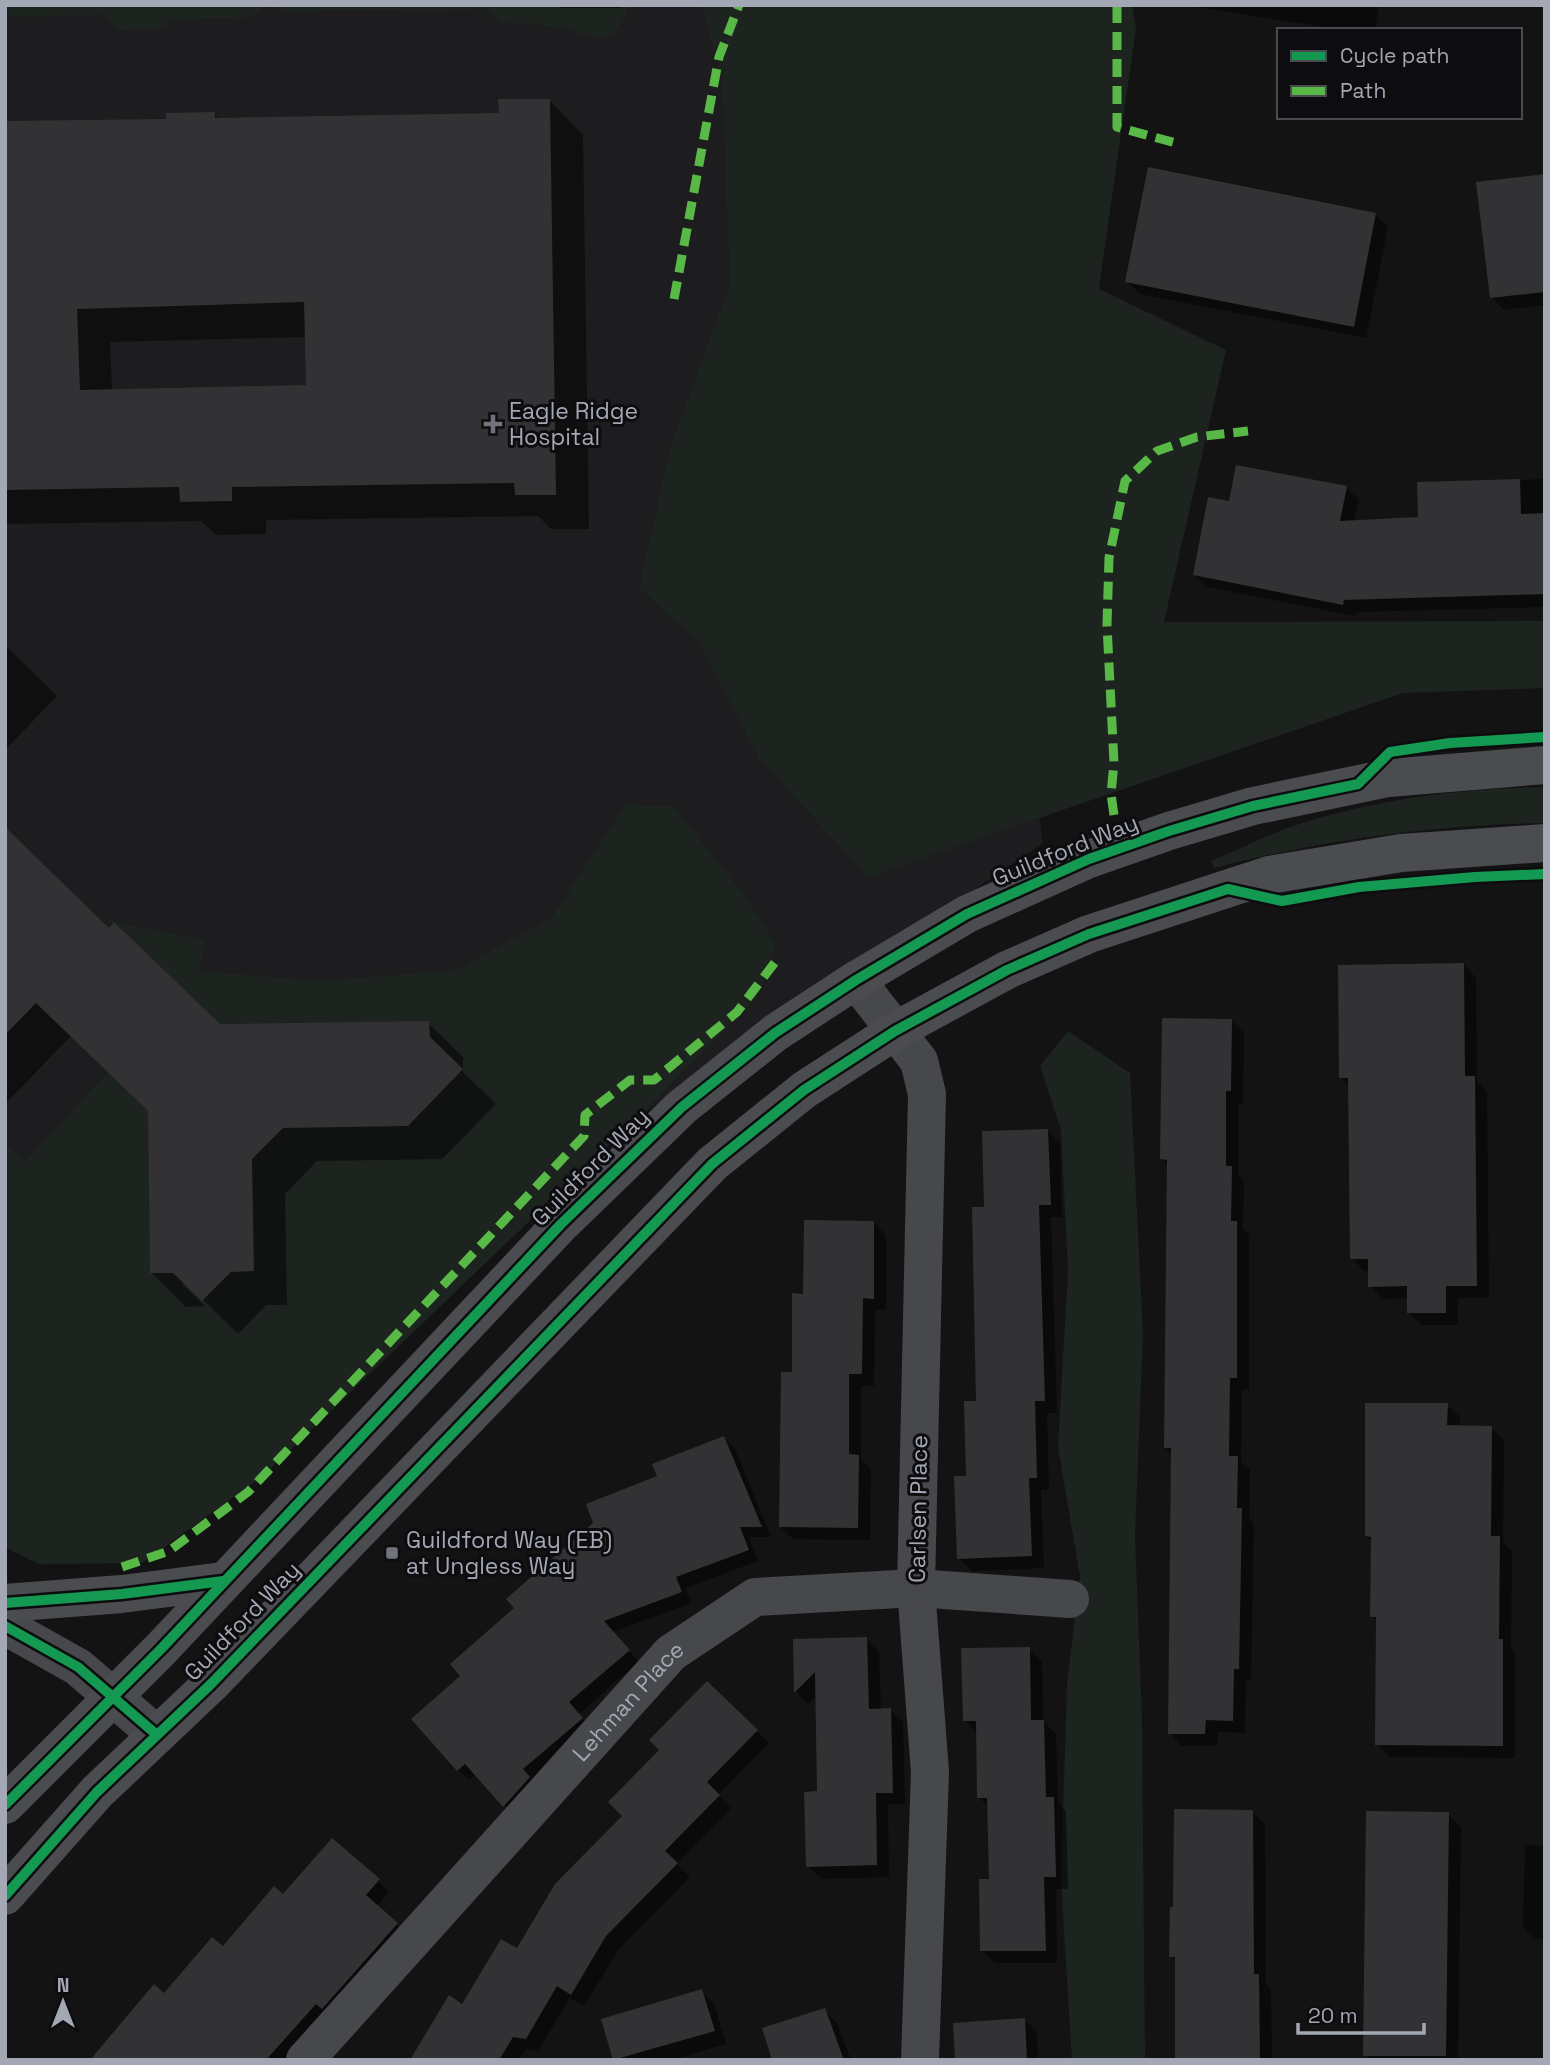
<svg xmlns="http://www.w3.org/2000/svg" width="1550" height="2065" font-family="'Space Grotesk',sans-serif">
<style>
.built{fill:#1d1d1f}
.green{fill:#1d231e}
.shadow{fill:#0007;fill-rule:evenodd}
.building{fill:#323234;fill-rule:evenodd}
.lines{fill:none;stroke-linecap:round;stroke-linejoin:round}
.minor{stroke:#47484c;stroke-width:38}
.tertiary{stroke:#47484c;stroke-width:38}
.secondary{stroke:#4b4c50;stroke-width:38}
.quiet{stroke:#58b947;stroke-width:9;stroke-dasharray:18 9;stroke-linecap:butt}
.cycleway-casing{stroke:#0d0d0f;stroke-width:15}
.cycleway{stroke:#139951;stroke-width:10}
.poi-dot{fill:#71737c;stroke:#0d0d0f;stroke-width:2.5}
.labels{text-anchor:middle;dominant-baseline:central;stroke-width:6;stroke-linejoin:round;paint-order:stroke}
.poi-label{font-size:23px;fill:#a4a7b4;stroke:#0d0d0f;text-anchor:start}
.street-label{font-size:23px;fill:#a4a7b4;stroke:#0d0d0f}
</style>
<rect width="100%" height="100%" fill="#131313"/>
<path class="built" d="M5 5H919L1043 843 638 1117 264 1475 142 1563 39 1564 5 1547Z"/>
<g class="green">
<path d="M5 5H265L252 17 168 20 167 29 118 30 103 15 5 17Z"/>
<path d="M273 5H630C624 17 620 29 608 36 598 41 586 35 576 32 551 25 527 23 500 23L487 9 288 11Z"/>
<path d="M702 5H1132L1136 29 1099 289 1226 350 1164 622 1545 621V688L1403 693 868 877 759 758 698 641 639 588 671 445 730 284 722 78Z"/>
<path d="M1545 787V823C1433 825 1322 840 1214 868L1211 861C1237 850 1264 837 1290 827 1371 800 1460 788 1545 787Z"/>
<path d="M625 805 673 806 745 896 776 945 758 996 638 1117 264 1475 142 1563 39 1564 5 1547V1145L25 1161 108 1072 148 1111 150 1273H173L203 1301 231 1272 252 1159 283 1128 415 1125 414 1100 430 1037 429 1021 220 1024 114 922 205 940 199 971 319 981 456 970 552 917Z"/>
<path d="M1068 1031 1130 1073 1143 1334 1135 1536 1142 1719 1145 2060H1072L1061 1881 1067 1683 1080 1576 1058 1447 1068 1270 1061 1130 1040 1066Z"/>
</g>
<g class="shadow">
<path d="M557 5H622V8H560Z"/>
<path d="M1185 5H1379L1375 30H1342Z"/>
<path d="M549 100 583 135 589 529H551L538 516 266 520V534L216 535 201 521 5 524V123L168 121 214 114 219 119 500 115ZM307 337 308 387 112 391 110 342Z"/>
<path d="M1545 176V305L1504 310 1492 297Z"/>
<path d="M1375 214 1388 227 1366 338 1140 294 1127 281Z"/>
<path d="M1545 479V607L1356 612 1355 616 1208 587 1195 575 1230 503 1346 487 1359 500 1354 522 1419 519V484Z"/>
<path d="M5 645 57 696 5 750Z"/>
<path d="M5 830 109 930 220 1026 428 1023 463 1057V1072L496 1104 442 1159 317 1161 285 1194 287 1305H266L238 1334 183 1280V1285L205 1306 186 1307 152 1273 149 1112 71 1036 5 1104Z"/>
<path d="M1464 965 1476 978 1477 1081 1487 1091 1489 1298H1458V1325H1422L1409 1313V1298L1383 1299 1370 1286V1271H1364L1352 1258 1349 1086 1341 1077Z"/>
<path d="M1231 1020 1244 1033 1243 1103H1238V1174L1244 1181 1243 1229 1249 1235V1390H1242L1241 1462 1250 1470 1249 1518 1254 1523 1251 1681H1246L1245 1733 1218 1732 1217 1746H1182L1170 1733 1173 1455 1165 1448 1169 1166 1162 1159Z"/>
<path d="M1048 1131 1060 1144 1062 1217H1051L1057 1413H1047L1049 1490H1041L1044 1568 972 1571 959 1558 977 1402 986 1209Z"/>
<path d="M874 1223 886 1235V1310H875L874 1386H861V1459L871 1469 870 1540 793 1539 780 1527 793 1374 804 1295Z"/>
<path d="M1447 1405 1460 1417V1427L1491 1428 1504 1440 1503 1542 1512 1551 1511 1649 1515 1653V1758L1390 1757 1377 1744 1378 1623 1372 1616V1542L1366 1536Z"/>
<path d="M724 1438 735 1449 771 1537H749L758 1561 686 1588 691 1603 613 1632 639 1662 579 1714 593 1730 515 1816 477 1774 469 1780 458 1770 462 1676 660 1477Z"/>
<path d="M866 1639 879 1652 881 1710H890L903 1722 905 1804H888L889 1877 821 1879 808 1866 818 1793 817 1695 808 1704 796 1692 795 1640Z"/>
<path d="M1029 1649 1042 1661 1043 1721 1056 1734 1058 1803 1066 1811 1068 1889H1056L1057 1963H995L982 1951 991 1880 989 1808 979 1797 977 1733 964 1720Z"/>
<path d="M707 1683 769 1743 718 1795 731 1808 677 1864 690 1877 619 1949 584 2006 570 1998 538 2051 526 2049 519 2060H412L518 1950 624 1816 662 1750Z"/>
<path d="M1252 1812 1265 1824 1266 1984 1271 1989 1272 2060H1176L1177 1962 1171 1956 1175 1908Z"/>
<path d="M1448 1814 1461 1827 1458 2060H1370L1365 2055Z"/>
<path d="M1525 1845 1545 1846V1939H1536L1523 1927Z"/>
<path d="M378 1881 389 1891 377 1906 408 1936 287 2060H92L164 1995 283 1896Z"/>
<path d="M701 1991 714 2004 726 2044 672 2060H615L603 2020Z"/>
<path d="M824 2010 837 2023 851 2060H774Z"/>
<path d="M1024 2020 1037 2032 1038 2060H957Z"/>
</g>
<g class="building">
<path d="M498 99H550L556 495H515L514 483 232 487V501L180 502 179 487 5 490V121L166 119V113L215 112V118L499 113ZM304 302 306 385 80 390 77 309Z"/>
<path d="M1148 167 1376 213 1354 327 1125 282Z"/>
<path d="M1545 174V292L1490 298 1476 182Z"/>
<path d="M1236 465 1347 486 1340 521 1418 517 1417 482 1520 479 1521 514 1545 513V594L1344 600 1343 605 1193 575 1208 497 1229 501Z"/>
<path d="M5 827 109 928 114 922 220 1024 429 1021 430 1037 463 1069 408 1126 283 1128 252 1159 254 1271 231 1272 202 1301 173 1273H150L148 1111 36 1003 5 1035Z"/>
<path d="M1464 963 1465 1076H1475L1477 1286H1446V1313H1407V1286L1368 1287V1259H1350L1348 1078H1339L1338 965Z"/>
<path d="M1162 1018 1232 1019 1231 1091H1226V1166H1232L1231 1221H1237V1378H1230L1229 1456H1238L1237 1508H1242L1239 1669H1234L1233 1721 1206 1720 1205 1734H1168L1171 1448H1164L1167 1160 1160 1159Z"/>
<path d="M1048 1129 1051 1205H1039L1045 1401H1035L1037 1478H1029L1032 1556 957 1559 954 1476H966L964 1401H976L972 1207H984L982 1131Z"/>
<path d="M804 1220 874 1221V1299L863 1298 862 1374H849V1454L859 1455 858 1528 779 1527 781 1372H792V1293L803 1294Z"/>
<path d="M1365 1403H1448L1447 1425 1492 1426 1491 1536H1500L1499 1639H1503V1746L1375 1745 1376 1617H1370L1371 1537 1365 1536Z"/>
<path d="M724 1436 762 1527H740L749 1550 676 1577 682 1592 604 1621 630 1650 569 1702 583 1718 523 1769 530 1777 503 1807 465 1764 457 1771 411 1719 460 1676 450 1664 514 1608 506 1599 593 1523 586 1504 657 1476 652 1464Z"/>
<path d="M867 1637 869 1709 891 1708 893 1793H876L877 1865 806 1867 804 1792 817 1791 815 1672 794 1693 793 1639Z"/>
<path d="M1030 1647 1031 1720H1044L1046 1797H1054L1056 1877H1044L1046 1951H980L979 1879H989L987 1798H977L976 1721H963L961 1648Z"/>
<path d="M707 1681 758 1730 707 1782 720 1795 665 1851 678 1863 606 1936 571 1995 557 1986 526 2039 513 2037 499 2060H410L449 1995 462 2004 501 1939 517 1948 555 1884 622 1816 608 1802 659 1750 649 1740Z"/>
<path d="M1174 1809 1253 1810 1254 1974H1259L1260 2060H1175V1957H1169L1170 1907H1173Z"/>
<path d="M1366 1811 1449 1812 1446 2056H1363Z"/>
<path d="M332 1838 380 1879 366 1895 398 1923 322 2009 316 2004 266 2060H90L154 1984 164 1993 212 1937 223 1946 274 1886 283 1894Z"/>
<path d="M702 1989 715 2031 613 2060 601 2019Z"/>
<path d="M825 2008 844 2060H772L762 2028Z"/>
<path d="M1025 2018 1027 2060H955L953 2023Z"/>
</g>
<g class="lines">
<g class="minor">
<path d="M856 980 919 1061 927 1094 916 1588 930 1772 920 2060"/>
<path id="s1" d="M305 2060 671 1653 755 1597 916 1588 1070 1599"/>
</g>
<path class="tertiary" d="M5 1626 78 1667 157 1735"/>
<g class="secondary">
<path d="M5 1603 122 1594 223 1581"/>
<path d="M5 1805 162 1648 561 1224 682 1107 775 1033 856 980 967 914 1089 859 1169 831 1253 806 1388 778 1545 765"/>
<path d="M5 1896 97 1792 211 1684 712 1164 804 1090 895 1031 1007 970 1089 934 1269 875 1401 853 1545 843"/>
</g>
<g class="quiet">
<path d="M1117 5V127L1176 143"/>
<path d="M674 299 719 57 739 5"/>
<path d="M1114 815 1111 794 1114 763 1107 625 1109 558 1125 481 1157 451 1197 437 1248 431"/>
<path d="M122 1567 169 1551 248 1492 584 1136 585 1115 630 1080H654L737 1012 776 961"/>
</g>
<defs>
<g id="cycleway">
<path d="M5 1603 122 1594 223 1581"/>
<path d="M5 1626 78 1667 157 1735"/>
<path d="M5 1805 162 1648 561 1224 682 1107 775 1033 856 980 967 914 1089 859 1169 831 1253 806 1358 784 1390 752 1450 743 1545 737"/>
<path d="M5 1896 97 1792 211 1684 712 1164 804 1090 895 1031 1007 970 1089 934 1228 889 1282 901 1359 887 1475 877 1545 874"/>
</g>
</defs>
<use href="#cycleway" class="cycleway-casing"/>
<use href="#cycleway" class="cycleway"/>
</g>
<g class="poi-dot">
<path d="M489.5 413.5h7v7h7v7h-7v7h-7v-7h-7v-7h7z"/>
<rect x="385" y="1546" width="14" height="14" rx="3.5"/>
</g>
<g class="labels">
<g class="poi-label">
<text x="509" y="411">Eagle Ridge<tspan x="509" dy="26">Hospital</tspan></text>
<text x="406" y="1540">Guildford Way (EB)<tspan x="406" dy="26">at Ungless Way</tspan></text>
</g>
<g class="street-label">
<text transform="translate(1065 850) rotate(-22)">Guildford Way</text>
<text transform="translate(590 1167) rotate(-45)">Guildford Way</text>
<text transform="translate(918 1509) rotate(-89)">Carlsen Place</text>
<text transform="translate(242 1621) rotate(-46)">Guildford Way</text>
<text stroke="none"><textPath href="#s1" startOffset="483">Lehman Place</textPath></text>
</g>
</g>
<rect width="1550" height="2065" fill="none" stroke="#a4a7b4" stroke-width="14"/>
<rect x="1277" y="28" width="245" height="91" fill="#0d0d0f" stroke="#494b51" stroke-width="2"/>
<rect x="1291" y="51" width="35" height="10" fill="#139951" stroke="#494b51" stroke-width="2"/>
<text x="1340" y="63" font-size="21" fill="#a4a7b4">Cycle path</text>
<rect x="1291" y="86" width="35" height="10" fill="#58b947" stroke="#494b51" stroke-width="2"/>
<text x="1340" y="98" font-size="21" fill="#a4a7b4">Path</text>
<g transform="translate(63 2002)" stroke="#0d0d0f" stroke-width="5" paint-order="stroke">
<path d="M0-5L12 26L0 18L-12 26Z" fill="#a4a7b4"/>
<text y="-10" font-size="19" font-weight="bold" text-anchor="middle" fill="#a4a7b4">N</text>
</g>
<path d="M1298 2023v10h126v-10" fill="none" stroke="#a4a7b4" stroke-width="3.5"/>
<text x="1308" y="2023" font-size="21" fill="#a4a7b4" stroke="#0d0d0f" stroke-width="5" paint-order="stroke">20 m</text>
</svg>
